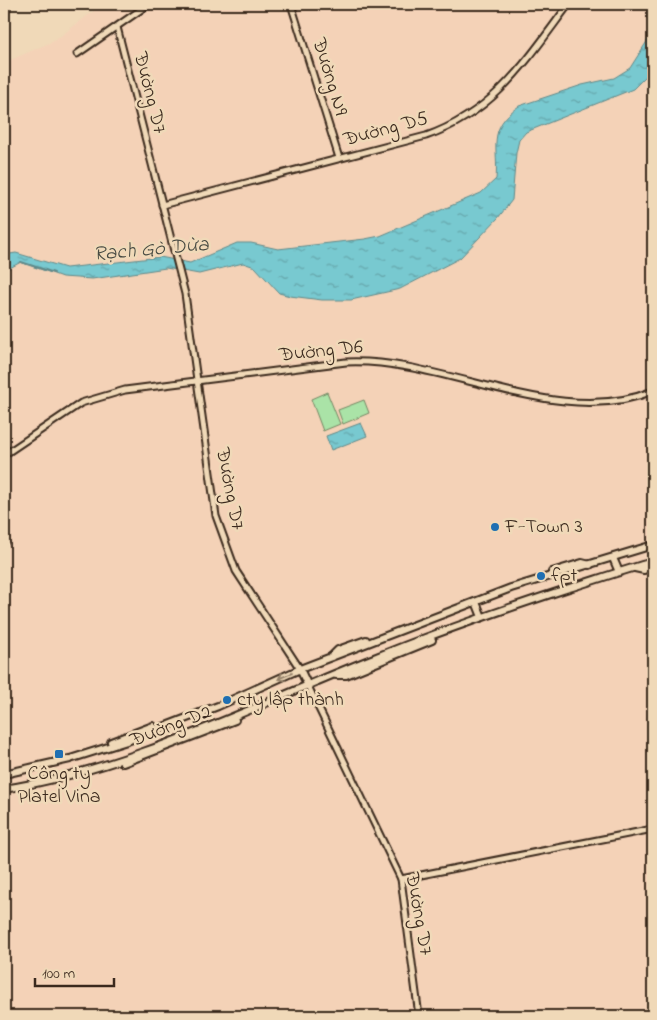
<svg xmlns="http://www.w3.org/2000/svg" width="657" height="1020" font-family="'Indie Flower',sans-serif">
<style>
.built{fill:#f4d2b7}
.green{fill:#aae3a7;stroke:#728662}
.water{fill:url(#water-ripples);stroke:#608989}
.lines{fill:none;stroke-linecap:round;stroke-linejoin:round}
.stream{stroke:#608989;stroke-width:2}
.minor-casing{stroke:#3b2a1e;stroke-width:9}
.major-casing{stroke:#3b2a1e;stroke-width:10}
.minor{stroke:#f0d9b8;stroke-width:5}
.major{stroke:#f0d9b8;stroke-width:6}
.oneway{stroke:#96826b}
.poi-dot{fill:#1f6fb2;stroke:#f0d9b8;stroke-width:2}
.labels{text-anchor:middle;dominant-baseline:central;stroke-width:5;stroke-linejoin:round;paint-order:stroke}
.street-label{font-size:20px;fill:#3b2a1e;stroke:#f0d9b8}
.poi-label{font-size:20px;fill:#3b2a1e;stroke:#f0d9b8;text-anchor:start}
.water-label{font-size:21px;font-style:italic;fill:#474a42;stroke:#f0d9b8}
</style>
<defs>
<pattern id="water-ripples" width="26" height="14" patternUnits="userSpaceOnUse" patternTransform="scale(1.25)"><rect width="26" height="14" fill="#78c9d0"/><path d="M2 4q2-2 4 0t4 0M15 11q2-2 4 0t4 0" fill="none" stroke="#64a3a8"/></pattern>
</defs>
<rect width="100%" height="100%" fill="#f0d9b8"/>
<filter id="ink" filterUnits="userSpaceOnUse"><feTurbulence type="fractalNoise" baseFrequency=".02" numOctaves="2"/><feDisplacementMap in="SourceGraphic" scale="10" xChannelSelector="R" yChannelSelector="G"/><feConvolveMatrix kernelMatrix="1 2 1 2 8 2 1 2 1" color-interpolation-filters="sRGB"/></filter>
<g filter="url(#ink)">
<path class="built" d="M103 4H653V1016H4V63L54 41Z"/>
<g class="green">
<path d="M327 392 340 424 323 431 311 399Z"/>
<path d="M364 400 369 413 343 424 338 410Z"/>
</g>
<g class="water">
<path d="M653 32V69L633 89 526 132 519 140 516 153 512 200 498 218 460 258 400 289 351 300H322L290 296 279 293 255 267 243 263 199 274 166 268 92 279 62 277 21 262 4 271V255L16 253 66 268 160 257 190 263 237 243H251L278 249 365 239 380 236 481 193 496 179C499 147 486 129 519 106L582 85 614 78 630 68Z"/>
<path d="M361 423 367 436 331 450 326 436Z"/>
</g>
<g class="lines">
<path class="stream" d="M21 262 54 273"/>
<defs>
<g id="minor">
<path d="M291 4 339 158"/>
<path d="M4 9H7"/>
<path d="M117 27 185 294 216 516 236 571 300 669"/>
<path d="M77 54 149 4"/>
<path d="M162 205 426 136C495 112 527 60 569 4"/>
<path d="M4 455 81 403 125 390 346 362C444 357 558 430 653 391"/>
<path d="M308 686 401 879 419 1016"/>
<path d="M401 879 653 829"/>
</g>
<g id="major">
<path d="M4 506V542"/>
<path d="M613 558 619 572"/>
<path d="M635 568 644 570 653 567"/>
<path d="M552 572 582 563 590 565"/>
<path d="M476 602 482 617"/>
<path d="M331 657 338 650 366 640"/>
<path d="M300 669 308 686"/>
<path d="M336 675H346L432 640"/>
<path d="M111 742 153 726"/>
<path d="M123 763 235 720"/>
<path d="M4 774 70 759 127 741 218 706 300 669 511 588 653 545"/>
<path d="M4 789C132 769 254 705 374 658 437 632 502 610 566 589 595 580 624 570 653 562"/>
</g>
</defs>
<use href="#minor" class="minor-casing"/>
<use href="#major" class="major-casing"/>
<use href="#minor" class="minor"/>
<use href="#major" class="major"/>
</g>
<defs><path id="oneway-shaft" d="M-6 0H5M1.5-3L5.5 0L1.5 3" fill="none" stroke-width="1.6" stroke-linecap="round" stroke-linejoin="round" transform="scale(1.25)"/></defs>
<use class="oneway" href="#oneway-shaft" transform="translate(285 676) rotate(157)"/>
</g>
<g class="poi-dot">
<circle cx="495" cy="527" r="5"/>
<circle cx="541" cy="576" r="5"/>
<circle cx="227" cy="700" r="5"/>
<rect x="54" y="749" width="10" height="10" rx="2.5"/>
</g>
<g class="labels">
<g class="street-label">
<text transform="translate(329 77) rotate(73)">Đường N9</text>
<text transform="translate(149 93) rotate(76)">Đường D7</text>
<text transform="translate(386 130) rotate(-15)">Đường D5</text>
<text transform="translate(321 352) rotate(-6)">Đường D6</text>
<text transform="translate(229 489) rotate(79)">Đường D7</text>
<text transform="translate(171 727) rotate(-21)">Đường D2</text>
<text transform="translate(418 914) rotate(80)">Đường D7</text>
</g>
<g class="poi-label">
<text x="505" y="527">F-Town 3</text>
<text x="551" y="576">fpt</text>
<text x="237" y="700">cty lập thành</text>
<text x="59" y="774" text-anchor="middle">Công ty<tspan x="59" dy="23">Platel Vina</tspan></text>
</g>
<g class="water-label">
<text transform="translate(151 250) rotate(-5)">Rạch Gò Dừa</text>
</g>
</g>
<rect width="657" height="1020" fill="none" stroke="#f0d9b8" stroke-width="20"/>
<rect x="10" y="10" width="637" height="1000" fill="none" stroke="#3b2a1e" stroke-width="2" filter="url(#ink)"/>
<path d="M35 978v8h79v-8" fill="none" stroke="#3b2a1e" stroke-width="2.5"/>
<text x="42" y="978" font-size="15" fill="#3b2a1e" stroke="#f0d9b8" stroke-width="4" paint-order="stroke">100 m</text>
</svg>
